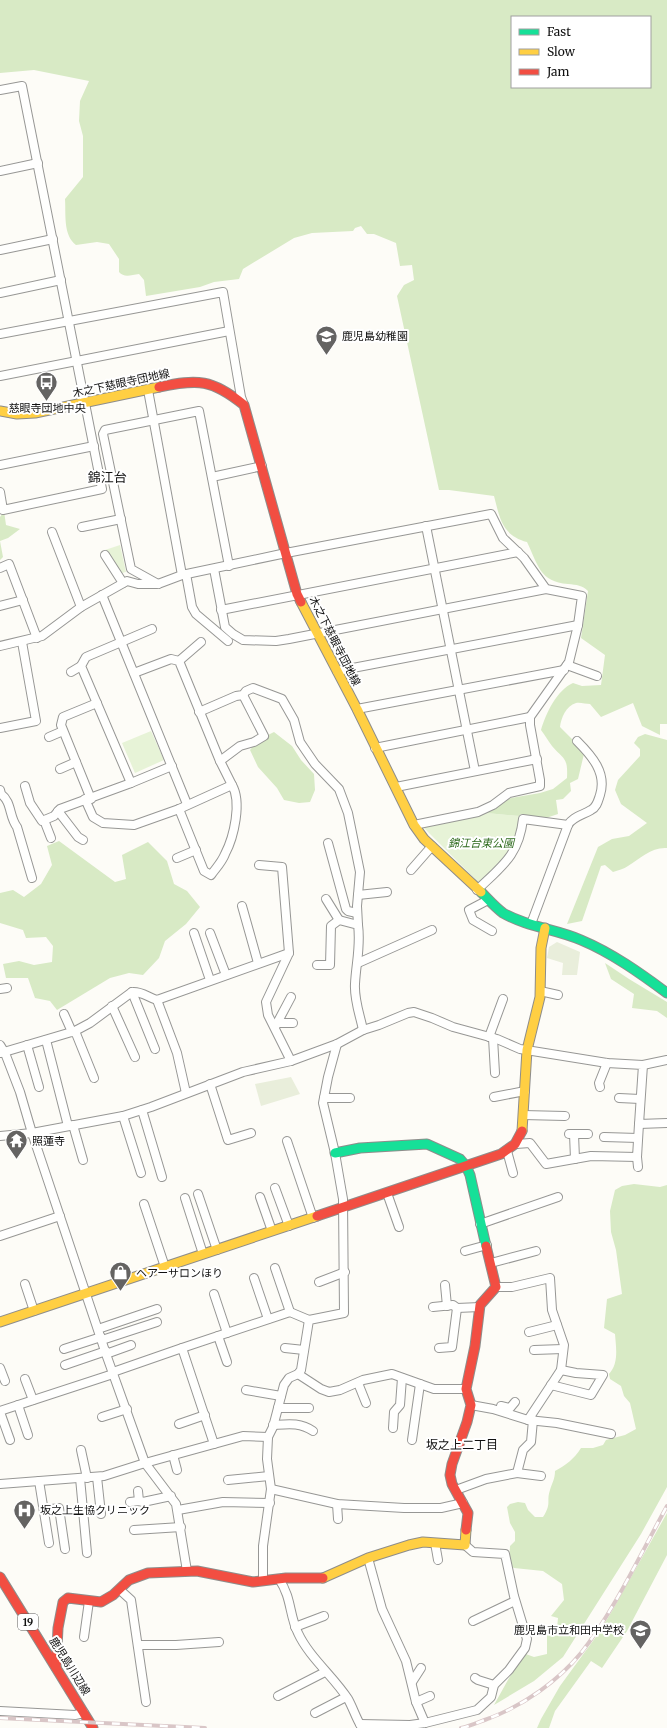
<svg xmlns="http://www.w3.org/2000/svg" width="667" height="1728" font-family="Merriweather,'Noto Sans JP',serif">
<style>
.green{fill:#e7f3d7}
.forest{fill:#d8eac5;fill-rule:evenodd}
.cemetery{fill:#e9eedb}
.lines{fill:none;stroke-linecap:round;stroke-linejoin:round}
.street-casing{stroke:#979795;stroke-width:10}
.fast-casing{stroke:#8e8d8b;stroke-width:11}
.slow-casing{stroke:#8e8d8b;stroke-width:11}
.jam-casing{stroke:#8e8d8b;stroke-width:11}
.street{stroke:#fffffe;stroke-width:8}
.fast{stroke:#16e098;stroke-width:9}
.slow{stroke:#ffcf43;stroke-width:9}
.jam{stroke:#f24e42;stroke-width:9}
.rail-casing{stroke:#d9c6c7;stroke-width:4}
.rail{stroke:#fff;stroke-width:2.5;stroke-dasharray:8;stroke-linecap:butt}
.labels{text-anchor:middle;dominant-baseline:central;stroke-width:4;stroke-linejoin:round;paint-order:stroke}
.shield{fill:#fff;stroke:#585858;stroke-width:1}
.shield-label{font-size:10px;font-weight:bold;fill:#111}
.poi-label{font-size:11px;fill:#111;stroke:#fff;text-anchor:start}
.street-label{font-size:11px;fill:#111;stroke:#fff}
.park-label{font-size:11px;font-style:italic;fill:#2f6b1f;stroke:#fff}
.neighbourhood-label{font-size:12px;fill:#111;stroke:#fff}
.quarter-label{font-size:13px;fill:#111;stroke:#fff}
</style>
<rect width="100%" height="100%" fill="#fdfcf7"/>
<g class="green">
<path d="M120 545 126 572 122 573 105 550Z"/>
<path d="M151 731 164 760 135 773 122 743Z"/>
<path d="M486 813 519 816 518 835 509 854 479 883 424 828V826Z"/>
</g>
<g class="forest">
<path d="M0 0H667V724H660V735L642 726 633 703 601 717 590 704C586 704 580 702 576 703 566 706 561 718 560 727L575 742 584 754 578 779 570 783 571 791 563 799 556 800 558 814 543 819 521 814 519 816 486 813 511 798 540 793 553 789 567 778C568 757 564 760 552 746 548 741 545 735 541 730 546 713 557 690 573 683L582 686 601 685 605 655 581 638 588 591C582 585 577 585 568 584 540 582 538 565 527 542 502 535 500 519 494 496L449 490H439L397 296 404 285 414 280 412 265 400 266 396 243 374 234H367L361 226 355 228 353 231 312 233 294 238 243 269 239 279 214 282 200 287 146 296 144 280 139 274C131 275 124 278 119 272V259L109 244 97 242 76 245C63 235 66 215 65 199L83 177V136L79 121 80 101 89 81 34 70 0 73ZM512 17H650V87H512Z"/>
<path d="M4 511 6 525 20 529 8 538 0 541 3 557 0 560V517Z"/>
<path d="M274 732 292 746 301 760 314 774 315 790 310 802 299 803 284 800 277 788 258 767 250 750 258 740Z"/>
<path d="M645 734 667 740V848C651 847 641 858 628 866 624 869 618 870 613 872L605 865 601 866 582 921 567 924 598 847 612 839 629 836 647 823 621 804 615 790 618 780 640 756V749L634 743 638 737Z"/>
<path d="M59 841 115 882 126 879 122 855 148 842 167 861 174 884 187 891 200 907 186 924 165 941 159 958 143 975 129 973 110 978 57 1010 50 1001 35 998 28 978H6L3 964 19 961 34 965 52 962 53 946 46 937 26 938 23 930 0 923V893L13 890 24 897 41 884 52 865 47 846Z"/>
<path d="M605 963 629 979 667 1002V1018L657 1011 632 1008 634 994 611 979Z"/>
<path d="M634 1184 660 1187 667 1185V1487L641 1534 563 1657 534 1681 494 1705 523 1653 534 1657 547 1654V1629L557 1628 558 1618 551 1616 564 1600 562 1584 543 1571 514 1568 509 1565 510 1546 515 1541V1532L510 1523 507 1507 510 1504 518 1502 525 1503 528 1510 535 1517H543C552 1503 546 1502 550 1490 552 1483 555 1479 555 1471 566 1465 574 1459 581 1448H593L603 1445 606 1440 625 1435 636 1429 630 1403 624 1396 621 1386 610 1379 609 1374C619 1363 616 1348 615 1334L604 1328 607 1299 622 1294 616 1250 611 1232 610 1211 615 1190 622 1186Z"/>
<path d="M667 1513V1555L627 1631 602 1668 591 1661 555 1711 549 1728H537L541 1719 560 1686 598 1634 612 1611Z"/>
</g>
<g class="cemetery">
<path d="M557 942 580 952 577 975H562L563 963 547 958 549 947Z"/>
<path d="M291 1077 300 1094 261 1106 255 1084Z"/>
</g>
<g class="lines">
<defs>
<g id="street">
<path d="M0 90 22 86 102 489 3 510 0 492"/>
<path d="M0 171 38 163"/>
<path d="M0 250 53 239"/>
<path d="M0 293 61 280"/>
<path d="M0 334 223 292 241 397 244 405"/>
<path d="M0 376 229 331"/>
<path d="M148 390 182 575"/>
<path d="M0 465 94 446"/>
<path d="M212 477 262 466"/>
<path d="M426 526 475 771"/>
<path d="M82 527 121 519"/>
<path d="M52 532 81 607"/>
<path d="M105 555 123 583"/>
<path d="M0 568 9 564 37 638"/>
<path d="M214 569 225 627 233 634 243 640 276 641 289 639 546 589"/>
<path d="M186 574 192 607 196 614 228 641"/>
<path d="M158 584 131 569 103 434 105 430 199 411 229 566"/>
<path d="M102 595 187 804"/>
<path d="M0 606 23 600"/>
<path d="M221 610 518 552"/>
<path d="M0 646 42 636 81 607 127 581 138 584H158L182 575 286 553 491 514 503 538 524 558 546 589 582 596 578 625 569 662 530 717V725L540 780V786L509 793 493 805 478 812 414 825"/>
<path d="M179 661 201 642"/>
<path d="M567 665 597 676"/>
<path d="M337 671 578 625"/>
<path d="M71 672 81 666"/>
<path d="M357 709 564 670"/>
<path d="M199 712 236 696 243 695 246 691 253 688 282 699 294 720 300 742 315 764 339 789 348 813 360 872 357 906 358 925"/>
<path d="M0 728 36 721 22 642"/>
<path d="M49 737 63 731"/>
<path d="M375 748 530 717"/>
<path d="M220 761 240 746 254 742 264 736 243 695"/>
<path d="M60 769 76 762"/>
<path d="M131 783 81 666 86 657 152 629"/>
<path d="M25 786 30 803 42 821 54 816 60 809 131 783 172 766"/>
<path d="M396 787 537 759"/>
<path d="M0 790 1 794C12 802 9 817 17 827L32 878"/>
<path d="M85 799 93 817 103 823 134 825 179 809 232 785 220 761 179 661 171 659 134 673"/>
<path d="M91 799 61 725 63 717 97 703"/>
<path d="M179 809 204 871 211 875C216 868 222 862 225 854 234 837 242 802 232 785"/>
<path d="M58 811 78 837 83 840"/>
<path d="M44 820 51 838"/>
<path d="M328 843 346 909 348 911 357 913"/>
<path d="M177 858 196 850"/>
<path d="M259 865 282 867 289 953 266 1002 268 1015 291 1061"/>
<path d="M411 870 432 846"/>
<path d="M477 890C502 866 519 855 523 819L568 825"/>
<path d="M358 895 387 892"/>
<path d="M326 899 339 920"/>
<path d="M488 900 469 910 473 920 492 931"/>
<path d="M242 906 258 963"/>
<path d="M531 924 568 825C572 817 583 815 591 810 597 807 598 801 600 795 607 773 592 756 577 741"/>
<path d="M194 933 210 980"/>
<path d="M210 933 226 975"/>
<path d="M358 963 432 930"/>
<path d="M317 965H330L331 926 339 920 358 925C361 946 356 963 355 984 354 1000 360 1015 363 1030"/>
<path d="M0 989 7 988"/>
<path d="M540 991 558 995"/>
<path d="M132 992 155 1049"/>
<path d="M157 1000 177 1053 186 1093"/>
<path d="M112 1006 135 1057"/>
<path d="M64 1014 72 1032"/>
<path d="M277 1023H293"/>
<path d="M275 1027 291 997"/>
<path d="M75 1031 94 1078"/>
<path d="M489 1037 503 999"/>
<path d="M493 1038 495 1073"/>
<path d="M46 1040 68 1126"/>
<path d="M0 1045 5 1053 20 1092 32 1133 106 1354 145 1463 176 1504 187 1571"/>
<path d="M27 1045 39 1087"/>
<path d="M1 1053 75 1031 90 1023 132 992C142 991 147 997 157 1000L289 953"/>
<path d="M643 1065 667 1060"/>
<path d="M210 1084 228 1140 251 1133"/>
<path d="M600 1087 599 1083 607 1063"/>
<path d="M494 1097 525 1091"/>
<path d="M324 1098H350"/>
<path d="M619 1098 640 1099"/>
<path d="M142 1110 162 1177"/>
<path d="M523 1115 565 1116"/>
<path d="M123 1116 141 1173"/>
<path d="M73 1125 83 1160"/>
<path d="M569 1134H588"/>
<path d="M574 1134 575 1159"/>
<path d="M0 1136 32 1133 123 1116 151 1107 243 1072 291 1061 337 1044 363 1030 379 1025 408 1013 414 1012 432 1018 453 1027 497 1039 520 1049 607 1063 643 1065 639 1124 667 1123"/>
<path d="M604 1137 638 1138"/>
<path d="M287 1141 313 1218"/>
<path d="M516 1144 530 1143 546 1164 591 1156 637 1157 639 1124"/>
<path d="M507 1151 513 1173"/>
<path d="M637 1157 638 1167"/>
<path d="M275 1188 289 1226"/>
<path d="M387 1193 399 1227"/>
<path d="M198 1194 217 1250"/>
<path d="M260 1197 272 1231"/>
<path d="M185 1198 203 1254"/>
<path d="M144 1204 165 1267"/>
<path d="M480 1224 558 1197"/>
<path d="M0 1236 60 1216"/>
<path d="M465 1251 487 1245"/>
<path d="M491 1263 536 1251"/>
<path d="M275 1268 290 1312"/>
<path d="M254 1278 268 1319"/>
<path d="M319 1282 345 1272"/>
<path d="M25 1284 34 1311"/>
<path d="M445 1285 447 1306"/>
<path d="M496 1287H512L550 1278 552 1310 564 1345 561 1370 528 1420"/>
<path d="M214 1294 227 1333"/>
<path d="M433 1307 453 1305 457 1308 480 1307"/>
<path d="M98 1329 157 1309"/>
<path d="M529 1332 557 1325"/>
<path d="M218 1336 227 1362"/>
<path d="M102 1340 157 1322"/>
<path d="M182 1348 290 1312 309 1320"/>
<path d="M285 1348 304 1350"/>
<path d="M439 1348 452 1347 457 1308"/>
<path d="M64 1349 101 1337"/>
<path d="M534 1350 563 1349"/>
<path d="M106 1354 131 1345"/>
<path d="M65 1365 106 1351"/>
<path d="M0 1368 5 1381"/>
<path d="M113 1372 182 1348 214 1444"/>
<path d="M298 1374 321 1389 329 1392 340 1390 363 1380 392 1374 434 1389H466"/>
<path d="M25 1379 33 1400"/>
<path d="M358 1383 366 1403"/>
<path d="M551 1385 591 1395 603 1375 576 1373 561 1370"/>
<path d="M246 1390 281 1396"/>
<path d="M18 1405 28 1435"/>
<path d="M471 1405 493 1409 528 1420 557 1423 611 1434"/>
<path d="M501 1406 510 1408 515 1402"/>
<path d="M278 1408H309"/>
<path d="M0 1411 113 1374"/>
<path d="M0 1412 10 1440"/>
<path d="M102 1417 127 1409"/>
<path d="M179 1424 205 1415"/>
<path d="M273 1425C288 1424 300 1422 313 1431"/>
<path d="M393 1428 394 1412 400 1405 402 1378"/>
<path d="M412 1440 420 1384"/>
<path d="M81 1450 87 1478"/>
<path d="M173 1455 177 1470"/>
<path d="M517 1473 541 1476"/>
<path d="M97 1477 101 1514"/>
<path d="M80 1478 87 1553"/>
<path d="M228 1480 269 1476"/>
<path d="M39 1481 49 1543"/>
<path d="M0 1484 104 1476 145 1463 243 1436 268 1437"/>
<path d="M271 1489 337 1504 404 1508H441L463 1503"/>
<path d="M456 1490 486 1479 517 1473 523 1450 531 1442 533 1420"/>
<path d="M138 1491 139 1501"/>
<path d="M130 1502 139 1501 143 1502 171 1496"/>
<path d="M337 1504 338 1519"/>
<path d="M44 1510 59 1508 65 1549"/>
<path d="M178 1510 223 1502 270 1503"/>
<path d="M134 1530 181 1527"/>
<path d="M435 1543 438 1560"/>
<path d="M368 1558 382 1609 406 1661 416 1702 425 1723"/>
<path d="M279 1579C292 1598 289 1615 298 1633 309 1657 334 1677 348 1699 353 1708 356 1718 361 1726"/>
<path d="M263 1580V1546L271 1489 267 1459 268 1437 273 1427 284 1385 289 1378 298 1374 301 1370 309 1320 344 1313 343 1199 335 1153 323 1103 328 1077 337 1044"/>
<path d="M120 1590 131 1600 146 1702"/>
<path d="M473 1621 515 1601"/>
<path d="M295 1627 324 1616"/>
<path d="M84 1637 89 1601"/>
<path d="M138 1645H176L219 1642"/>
<path d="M475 1678 478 1680 494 1685"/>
<path d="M412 1682 421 1668"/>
<path d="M278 1696 325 1672"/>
<path d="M416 1702 430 1696"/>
<path d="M0 1711 75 1715 84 1713"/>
<path d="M315 1713 346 1697"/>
<path d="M360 1724 410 1725 425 1723 477 1710 491 1697 494 1685 509 1670 525 1648 527 1639 514 1596 505 1554 473 1552 465 1545"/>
</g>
<g id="fast">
<path d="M481 892C488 899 495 907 503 913 527 927 556 929 581 940 612 953 640 973 667 993"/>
<path d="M335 1153 360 1148 427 1144 460 1159 466 1166 470 1175 486 1246"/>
</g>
<g id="slow">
<path d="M0 411 17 414 35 413 159 387"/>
<path d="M301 602 357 709 414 825 424 839 481 892"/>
<path d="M522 1131 527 1050 540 997 541 948 545 928"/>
<path d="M0 1322 317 1216"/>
<path d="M323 1578 368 1558 409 1545 423 1542 465 1545 466 1530"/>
</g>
<g id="jam">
<path d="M159 387C198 379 212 379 244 405L297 594 301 602"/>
<path d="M317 1216 501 1154 515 1144 522 1131"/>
<path d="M466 1530 468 1513 452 1484 450 1475 452 1464 467 1422 471 1405 466 1389 475 1346 480 1305 496 1287 486 1246"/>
<path d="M0 1577 93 1728"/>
<path d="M56 1667 58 1628 63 1602 68 1598 101 1602 113 1595 129 1580 148 1573 197 1571 253 1582 286 1578H323"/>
</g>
</defs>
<use href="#street" class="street-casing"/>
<use href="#fast" class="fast-casing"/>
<use href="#slow" class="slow-casing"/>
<use href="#jam" class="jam-casing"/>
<use href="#street" class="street"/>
<use href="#fast" class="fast"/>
<use href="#slow" class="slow"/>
<use href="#jam" class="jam"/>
<defs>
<g id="rail">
<path d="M0 1718 205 1728"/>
<path d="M461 1728C471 1726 481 1721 490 1718 524 1705 558 1681 581 1653 614 1611 641 1553 667 1506"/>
</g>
</defs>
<use href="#rail" class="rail-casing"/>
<use href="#rail" class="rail"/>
</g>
<defs>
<symbol id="school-pin" viewBox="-11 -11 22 30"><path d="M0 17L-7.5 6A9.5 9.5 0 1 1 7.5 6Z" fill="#646362" stroke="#fff"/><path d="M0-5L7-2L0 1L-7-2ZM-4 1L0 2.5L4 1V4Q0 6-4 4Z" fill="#fff"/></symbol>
<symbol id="bus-pin" viewBox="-11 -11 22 30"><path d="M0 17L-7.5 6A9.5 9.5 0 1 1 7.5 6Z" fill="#646362" stroke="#fff"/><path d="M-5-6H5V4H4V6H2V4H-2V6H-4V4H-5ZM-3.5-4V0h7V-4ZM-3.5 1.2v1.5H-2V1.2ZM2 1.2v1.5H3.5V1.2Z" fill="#fff"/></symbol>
<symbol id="temple-pin" viewBox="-11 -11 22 30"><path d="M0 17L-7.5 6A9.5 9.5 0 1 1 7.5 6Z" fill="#646362" stroke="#fff"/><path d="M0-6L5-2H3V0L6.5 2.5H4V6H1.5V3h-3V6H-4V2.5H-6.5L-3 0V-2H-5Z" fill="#fff"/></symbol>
<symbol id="shop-pin" viewBox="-11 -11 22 30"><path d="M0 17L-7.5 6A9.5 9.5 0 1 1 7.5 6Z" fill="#646362" stroke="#fff"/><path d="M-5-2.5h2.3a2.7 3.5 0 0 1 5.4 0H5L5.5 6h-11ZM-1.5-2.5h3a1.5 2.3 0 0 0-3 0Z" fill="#fff"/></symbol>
<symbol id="hospital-pin" viewBox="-11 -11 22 30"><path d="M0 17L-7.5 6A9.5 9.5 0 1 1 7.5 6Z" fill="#646362" stroke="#fff"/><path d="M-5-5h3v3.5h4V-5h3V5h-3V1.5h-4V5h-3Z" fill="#fff"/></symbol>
</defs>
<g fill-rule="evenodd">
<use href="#school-pin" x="314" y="324" width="25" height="34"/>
<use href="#bus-pin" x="34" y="370" width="25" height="34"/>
<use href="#temple-pin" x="4" y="1128" width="25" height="34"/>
<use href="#shop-pin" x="108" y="1260" width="25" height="34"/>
<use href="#hospital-pin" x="12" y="1498" width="25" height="34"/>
<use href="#school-pin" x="628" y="1618" width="25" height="34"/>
</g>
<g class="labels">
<rect class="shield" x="18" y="1614" width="20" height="16" rx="3"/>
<g class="shield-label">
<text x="28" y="1622">19</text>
</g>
<g class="poi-label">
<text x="342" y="336">鹿児島幼稚園</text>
<text x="47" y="408" text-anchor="middle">慈眼寺団地中央</text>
<text x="32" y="1141">照蓮寺</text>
<text x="136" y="1273">ヘアーサロンほり</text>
<text x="40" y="1510">坂之上生協クリニック</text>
<text x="624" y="1630" text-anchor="end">鹿児島市立和田中学校</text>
</g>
<g class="street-label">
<text transform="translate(121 383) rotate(-12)">木之下慈眼寺団地線</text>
<text transform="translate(335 641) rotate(63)">木之下慈眼寺団地線</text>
<text transform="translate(70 1666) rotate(58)">鹿児島川辺線</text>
</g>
<g class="park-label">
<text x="481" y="843">錦江台東公園</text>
</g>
<g class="neighbourhood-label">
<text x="462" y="1444">坂之上二丁目</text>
</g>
<g class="quarter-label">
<text x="107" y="477">錦江台</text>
</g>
</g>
<rect x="511" y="16" width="140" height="72" fill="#ffffff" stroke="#a0a0a0"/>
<rect x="519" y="29" width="20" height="6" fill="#16e098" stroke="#a0a0a0"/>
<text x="547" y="36" font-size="12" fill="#111111">Fast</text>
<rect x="519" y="49" width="20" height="6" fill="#ffcf43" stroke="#a0a0a0"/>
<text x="547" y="56" font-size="12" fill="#111111">Slow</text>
<rect x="519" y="69" width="20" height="6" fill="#f24e42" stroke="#a0a0a0"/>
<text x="547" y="76" font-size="12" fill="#111111">Jam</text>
</svg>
